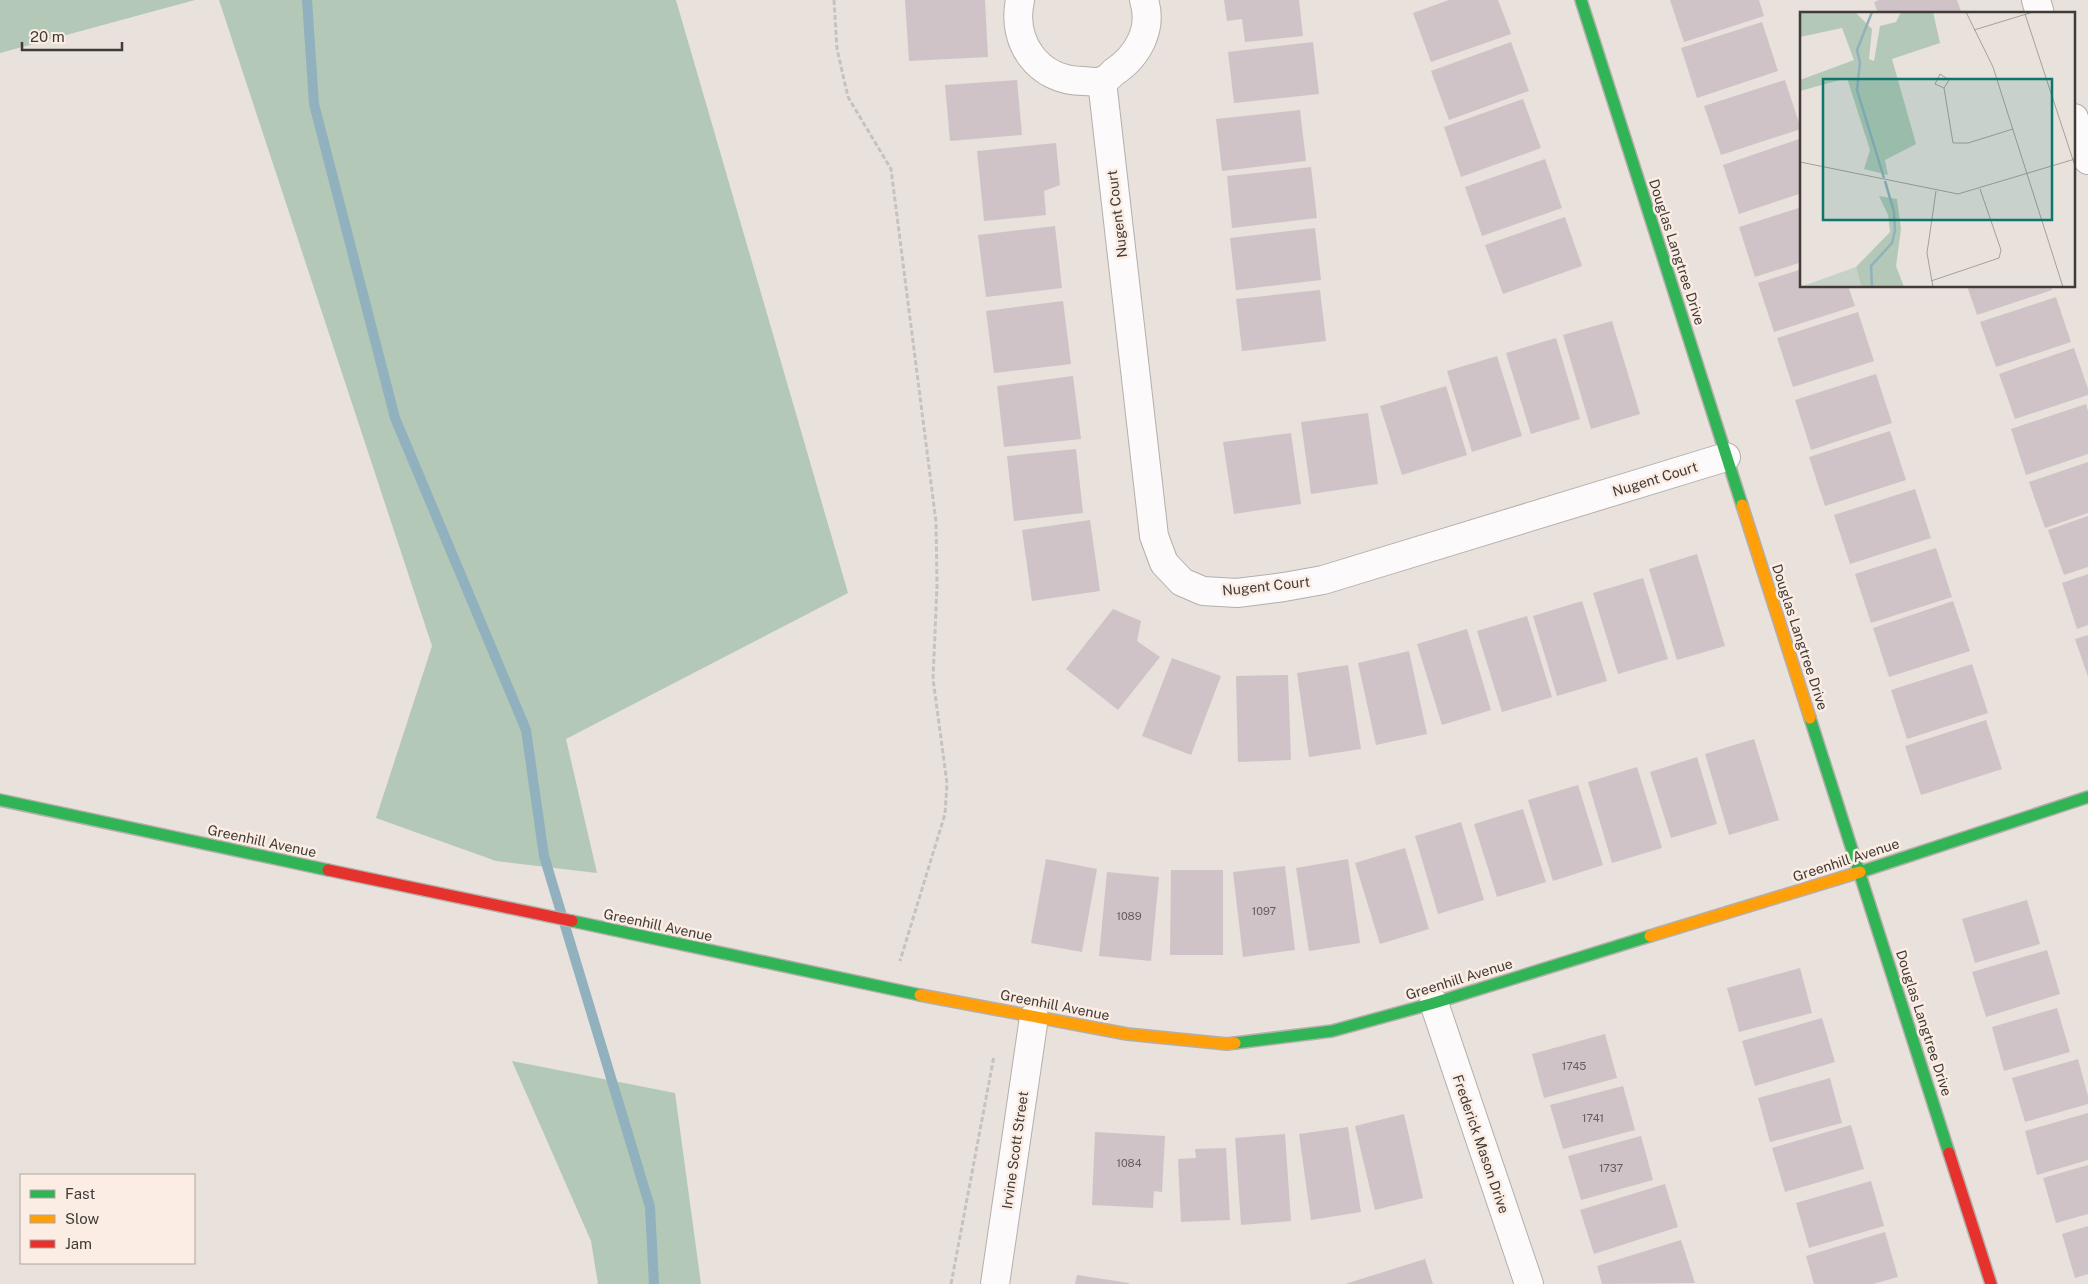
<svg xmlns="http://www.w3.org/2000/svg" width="2088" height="1284" font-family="'Public Sans',sans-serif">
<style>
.forest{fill:#b3c8b7}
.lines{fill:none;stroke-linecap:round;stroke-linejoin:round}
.stream{stroke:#90b1bd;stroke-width:10}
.building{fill:#cfc3c7}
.street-casing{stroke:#b5afab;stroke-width:30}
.fast-casing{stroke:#b5afab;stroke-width:14}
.slow-casing{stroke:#b5afab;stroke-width:14}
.jam-casing{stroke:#b5afab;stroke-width:14}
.path{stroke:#c5c3c2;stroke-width:3;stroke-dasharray:5 2.5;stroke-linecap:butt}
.street{stroke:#fcfafa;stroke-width:28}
.fast{stroke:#30b455;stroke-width:11}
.slow{stroke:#ff9f0a;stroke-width:11}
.jam{stroke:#e5322d;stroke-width:11}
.labels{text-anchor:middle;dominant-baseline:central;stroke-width:5;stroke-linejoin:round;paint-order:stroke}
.number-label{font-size:11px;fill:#645d5b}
.street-label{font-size:14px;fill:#413b37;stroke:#fbede4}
.inset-river{fill:none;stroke:#90b1bd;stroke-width:2.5}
.inset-road{fill:none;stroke:#a69f9a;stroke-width:1}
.view{fill:#0f766e;fill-opacity:0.15;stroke:#0f766e;stroke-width:2.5}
.inset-edge{fill:none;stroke:#413b37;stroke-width:2.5}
</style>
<rect width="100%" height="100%" fill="#e9e1dc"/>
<g class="forest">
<path d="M0 0H195L0 53Z"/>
<path d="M219 0H676L848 593 566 739 597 873 496 861 376 818 432 646Z"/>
<path d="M512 1061 675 1093 701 1284H598L591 1241Z"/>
</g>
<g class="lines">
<path class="stream" d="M307 0 314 104 395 418 526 730 544 856 650 1207 654 1284"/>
</g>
<g class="building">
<path d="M905 0H985L988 57 909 61Z"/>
<path d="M1224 0H1299L1303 36 1245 42 1242 19 1227 21Z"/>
<path d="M1449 0H1498L1511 34 1431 62 1413 13Z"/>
<path d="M1670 0H1759L1764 16 1684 42Z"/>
<path d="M1879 0H1957L1962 14H1878L1874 2Z"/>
<path d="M1762 22 1778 71 1697 98 1681 48Z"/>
<path d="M1313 42 1319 94 1234 103 1228 52Z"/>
<path d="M1511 42 1529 91 1449 120 1431 71Z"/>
<path d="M1017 80 1022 135 950 141 945 85Z"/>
<path d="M1785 80 1801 129 1721 155 1704 106Z"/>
<path d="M1523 99 1541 148 1461 177 1444 127Z"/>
<path d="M1300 110 1306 161 1222 171 1216 119Z"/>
<path d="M1802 138V193L1739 214 1723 165Z"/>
<path d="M1056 143 1060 185 1044 191 1046 215 984 221 977 151Z"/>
<path d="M1545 159 1562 208 1482 236 1465 187Z"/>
<path d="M1311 167 1317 218 1232 228 1227 176Z"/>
<path d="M1802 207V262L1755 277 1739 227Z"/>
<path d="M1565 217 1582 266 1503 294 1485 245Z"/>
<path d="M1055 226 1062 288 986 297 978 235Z"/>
<path d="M1315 228 1321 280 1236 290 1230 238Z"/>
<path d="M1802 269V286H1848L1855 306 1774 332 1758 283Z"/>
<path d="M1967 286H2051L2052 290 1977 315Z"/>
<path d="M1320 290 1326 341 1242 351 1236 299Z"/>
<path d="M2056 297 2071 342 1996 367 1980 322Z"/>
<path d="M1063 301 1071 364 994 373 986 311Z"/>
<path d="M1858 312 1874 361 1793 387 1777 338Z"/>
<path d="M1612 321 1640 414 1591 429 1563 335Z"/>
<path d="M1556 338 1580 419 1531 434 1506 353Z"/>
<path d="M2074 348 2088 389V395L2015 419 1999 374Z"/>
<path d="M1497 356 1522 436 1472 452 1447 371Z"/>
<path d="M1876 374 1892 423 1811 450 1795 400Z"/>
<path d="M1073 376 1081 439 1004 447 997 386Z"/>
<path d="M1446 386 1467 455 1402 475 1380 406Z"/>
<path d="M2086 404 2088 411V454L2026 475 2011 429Z"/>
<path d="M1368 413 1378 484 1311 494 1301 422Z"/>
<path d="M1890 431 1906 480 1825 506 1809 457Z"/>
<path d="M1291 433 1301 504 1234 514 1223 442Z"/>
<path d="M1076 449 1083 513 1014 521 1007 456Z"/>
<path d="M2088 462V513L2045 528 2029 482Z"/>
<path d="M1915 489 1931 538 1850 564 1834 515Z"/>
<path d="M2088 516V567L2064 575 2048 530Z"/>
<path d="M1090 520 1100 591 1032 601 1022 530Z"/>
<path d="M1936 548 1952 597 1871 623 1855 574Z"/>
<path d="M1697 554 1725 646 1677 660 1649 569Z"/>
<path d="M2088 574V625L2077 629 2062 583Z"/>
<path d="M1643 578 1668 659 1618 674 1593 593Z"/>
<path d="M1582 601 1607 681 1557 696 1533 616Z"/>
<path d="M1953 601 1970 651 1889 677 1873 628Z"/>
<path d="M1113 609 1141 621 1137 641 1160 657 1118 710 1066 669Z"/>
<path d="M1527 616 1552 697 1502 712 1477 631Z"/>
<path d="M1467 629 1491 710 1442 725 1417 644Z"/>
<path d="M2088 635V677L2075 639Z"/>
<path d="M1409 651 1427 734 1376 745 1358 663Z"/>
<path d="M1172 658 1221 676 1191 755 1142 736Z"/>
<path d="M1972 664 1988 713 1907 739 1891 690Z"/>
<path d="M1348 665 1361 749 1309 757 1297 673Z"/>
<path d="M1288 675 1291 760 1238 762 1236 676Z"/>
<path d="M1986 720 2002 769 1921 795 1905 746Z"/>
<path d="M1754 739 1779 820 1729 835 1705 754Z"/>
<path d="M1697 757 1717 824 1671 838 1650 772Z"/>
<path d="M1637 767 1662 848 1612 863 1588 782Z"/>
<path d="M1578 785 1603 865 1553 881 1528 800Z"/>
<path d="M1523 809 1546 882 1497 897 1474 824Z"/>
<path d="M1461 822 1484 900 1438 914 1415 836Z"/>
<path d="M1405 848 1429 929 1380 944 1355 863Z"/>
<path d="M1046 859 1097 869 1082 952 1031 943Z"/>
<path d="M1348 859 1360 943 1309 951 1296 868Z"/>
<path d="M1285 866 1295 950 1243 957 1233 872Z"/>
<path d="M1171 870H1223V955H1170Z"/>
<path d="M1107 872 1159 877 1151 961 1099 956Z"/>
<path d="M2027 900 2040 944 1975 963 1962 919Z"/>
<path d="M2047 950 2060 994 1986 1017 1972 972Z"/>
<path d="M1800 968 1812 1013 1739 1032 1727 988Z"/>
<path d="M2057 1008 2070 1052 2004 1071 1992 1027Z"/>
<path d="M1822 1018 1835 1062 1755 1086 1742 1041Z"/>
<path d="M1605 1034 1617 1078 1544 1098 1532 1054Z"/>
<path d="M2078 1059 2088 1096V1104L2025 1122 2012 1078Z"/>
<path d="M1830 1078 1842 1123 1770 1142 1758 1098Z"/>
<path d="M1623 1086 1635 1130 1563 1149 1550 1105Z"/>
<path d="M2088 1113V1160L2037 1175 2025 1131Z"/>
<path d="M1404 1114 1423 1198 1375 1210 1355 1126Z"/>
<path d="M1851 1125 1864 1169 1785 1192 1772 1148Z"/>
<path d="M1348 1127 1361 1212 1311 1220 1299 1134Z"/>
<path d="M1095 1132 1165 1136 1162 1192 1154 1191 1153 1208 1092 1205Z"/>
<path d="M1285 1134 1291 1221 1241 1225 1235 1138Z"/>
<path d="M1641 1136 1653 1180 1581 1200 1568 1156Z"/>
<path d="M1226 1148 1230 1220 1181 1222 1178 1159 1196 1158 1195 1149Z"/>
<path d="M2088 1165V1214L2056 1223 2043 1178Z"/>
<path d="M1871 1181 1884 1226 1809 1248 1796 1203Z"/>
<path d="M1665 1184 1678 1227 1594 1254 1580 1210Z"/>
<path d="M2088 1226V1274L2075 1278 2062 1234Z"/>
<path d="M1885 1232 1898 1277 1873 1284H1814L1806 1256Z"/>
<path d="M1681 1240 1695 1283 1602 1284 1597 1266Z"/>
<path d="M1425 1259 1433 1284H1345Z"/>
<path d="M1077 1275 1129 1283V1284H1075Z"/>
</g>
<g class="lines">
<defs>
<g id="street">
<path d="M1020 0C1011 42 1038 81 1083 81 1088 81 1097 83 1102 81 1106 80 1111 75 1114 72 1138 56 1153 29 1144 0"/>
<path d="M2036 0 2040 14"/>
<path d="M1102 81 1154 536 1164 563 1182 582 1203 591 1237 593 1284 587 1323 580 1726 457"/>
<path d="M2074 118 2088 160"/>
<path d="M1434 1003 1529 1284"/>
<path d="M995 1284 1034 1017"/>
</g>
<g id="fast">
<path d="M1581 0 1742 505"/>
<path d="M1810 718 1949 1153"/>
<path d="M0 800 328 870"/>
<path d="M1860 872 2088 797"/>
<path d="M572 921 920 995"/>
<path d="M1235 1043 1332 1031 1434 1003 1650 936"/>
</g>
<g id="slow">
<path d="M1742 505 1810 718"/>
<path d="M1650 936 1860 872"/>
<path d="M920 995 1127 1034 1227 1044 1235 1043"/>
</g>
<g id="jam">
<path d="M328 870 572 921"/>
<path d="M1949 1153 1991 1284"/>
</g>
</defs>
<use href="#street" class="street-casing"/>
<use href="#fast" class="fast-casing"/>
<use href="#slow" class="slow-casing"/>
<use href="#jam" class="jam-casing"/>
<g class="path">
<path d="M834 0 837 49 848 97 891 169 936 522 937 585 933 679 947 783 945 814 900 961"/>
<path d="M951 1284 994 1056"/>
</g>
<use href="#street" class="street"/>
<use href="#fast" class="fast"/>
<use href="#slow" class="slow"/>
<use href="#jam" class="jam"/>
</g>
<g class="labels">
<g class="number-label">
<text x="1264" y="911">1097</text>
<text x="1129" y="916">1089</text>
<text x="1574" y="1066">1745</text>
<text x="1593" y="1118">1741</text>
<text x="1129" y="1163">1084</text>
<text x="1611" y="1168">1737</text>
</g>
<g class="street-label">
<text transform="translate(1117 214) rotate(-97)">Nugent Court</text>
<text transform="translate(1677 252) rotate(72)">Douglas Langtree Drive</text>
<text transform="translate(1655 479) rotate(-17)">Nugent Court</text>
<text transform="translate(1266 586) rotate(-6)">Nugent Court</text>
<text transform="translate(1800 637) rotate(72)">Douglas Langtree Drive</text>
<text transform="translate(262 841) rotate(12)">Greenhill Avenue</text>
<text transform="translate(1846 860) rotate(-18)">Greenhill Avenue</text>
<text transform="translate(658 925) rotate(12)">Greenhill Avenue</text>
<text transform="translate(1459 979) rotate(-17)">Greenhill Avenue</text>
<text transform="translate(1055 1005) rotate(11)">Greenhill Avenue</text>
<text transform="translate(1924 1023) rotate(72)">Douglas Langtree Drive</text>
<text transform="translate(1481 1144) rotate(71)">Frederick Mason Drive</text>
<text transform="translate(1015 1150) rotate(-82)">Irvine Scott Street</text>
</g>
</g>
<g transform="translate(1800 12)">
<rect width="275" height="275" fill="#e9e1dc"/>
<path d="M56 255 61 275H0Z" fill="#c6d2c6"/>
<path d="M0 0H55L72 17 69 47 74 49 80 14 96 10 101 0H133L140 31 92 47 116 132 85 148 88 163 64 157 70 138 47 66 0 79V68L54 48 42 16 0 25ZM79 184 97 187 101 217 96 254 104 275H61L56 255 90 220 88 203Z" fill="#b3c8b7"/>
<path class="inset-river" d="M72 0 57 38 60 50 57 78 84 166M72 275 71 254 92 231 95 219 94 200 85 169"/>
<path class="inset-road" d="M166 0 193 55 263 275M225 2 275 154M174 18 233 0M144 76 135 72 140 62 149 68 144 76 153 131H168L213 117M0 150 158 182 275 147M131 269 199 246 201 238 180 177M133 275 127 241 136 179"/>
<path class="view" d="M23 67H252V208H23Z"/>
<rect width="275" height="275" class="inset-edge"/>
</g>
<rect x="20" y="1174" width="175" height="90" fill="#fbede4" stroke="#b1a69f"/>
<rect x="30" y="1190" width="25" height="8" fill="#30b455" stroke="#b1a69f"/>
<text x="65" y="1199" font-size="15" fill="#413b37">Fast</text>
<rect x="30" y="1215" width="25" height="8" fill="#ff9f0a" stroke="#b1a69f"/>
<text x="65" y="1224" font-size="15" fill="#413b37">Slow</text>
<rect x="30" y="1240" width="25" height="8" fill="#e5322d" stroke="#b1a69f"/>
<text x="65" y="1249" font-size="15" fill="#413b37">Jam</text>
<path d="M22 42v8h100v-8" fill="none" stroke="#413b37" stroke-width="2.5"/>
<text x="30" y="42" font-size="15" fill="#413b37" stroke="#fbede4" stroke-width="4" paint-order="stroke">20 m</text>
</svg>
